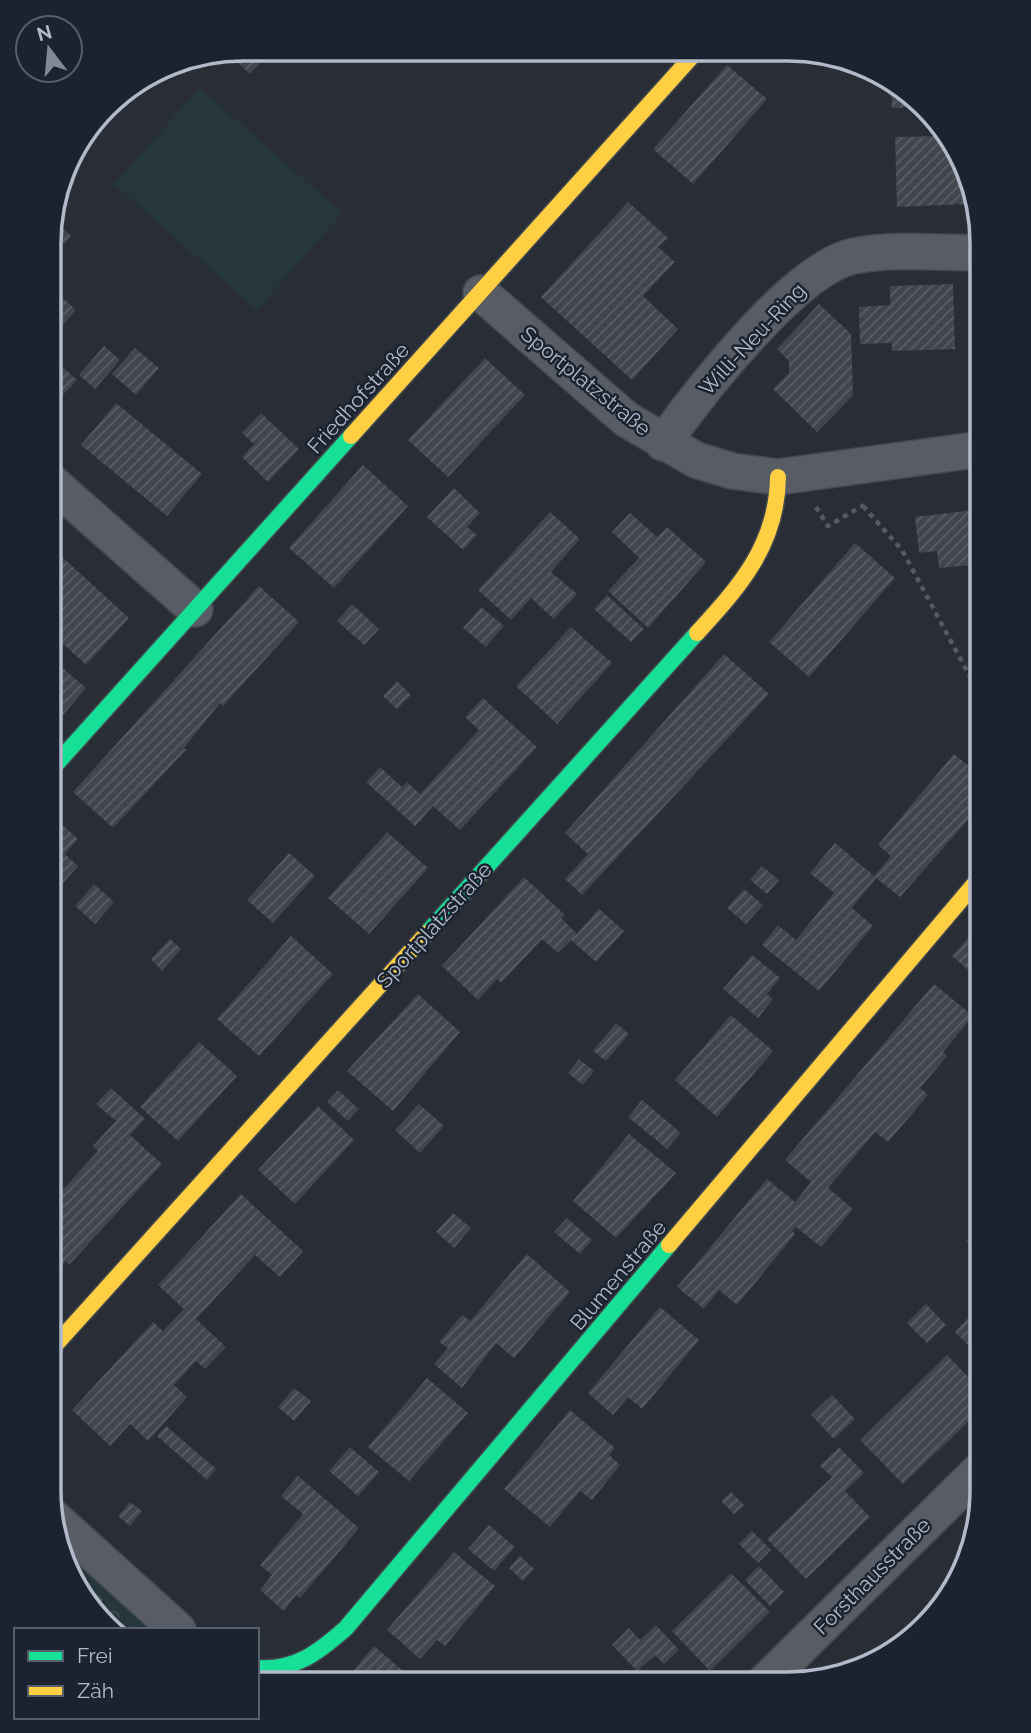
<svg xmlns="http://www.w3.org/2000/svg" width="1031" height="1733" font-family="Raleway,sans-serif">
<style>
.park{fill:url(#park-crowns)}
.pitch{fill:#25373c}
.building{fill:url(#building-hatch)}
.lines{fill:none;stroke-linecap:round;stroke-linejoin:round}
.street-casing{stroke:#44484f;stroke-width:38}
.fast-casing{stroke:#44484f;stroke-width:19}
.slow-casing{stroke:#44484f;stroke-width:19}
.path{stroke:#555b62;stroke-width:4.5;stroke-dasharray:5 5;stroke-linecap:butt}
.street{stroke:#585c64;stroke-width:35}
.fast{stroke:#16e098;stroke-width:16}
.slow{stroke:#ffcf43;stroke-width:16}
.labels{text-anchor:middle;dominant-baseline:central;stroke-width:5;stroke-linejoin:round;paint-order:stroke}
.street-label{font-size:21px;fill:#b2b9c8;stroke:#1b2331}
.rim{fill:none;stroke:#b2b9c8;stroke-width:3.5}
</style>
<defs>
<pattern id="park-crowns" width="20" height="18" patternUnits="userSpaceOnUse" patternTransform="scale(1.75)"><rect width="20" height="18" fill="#25373c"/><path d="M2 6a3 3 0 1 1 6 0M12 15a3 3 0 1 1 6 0" fill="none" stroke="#425257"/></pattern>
<pattern id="building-hatch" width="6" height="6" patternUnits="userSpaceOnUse" patternTransform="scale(1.75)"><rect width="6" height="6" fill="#41454d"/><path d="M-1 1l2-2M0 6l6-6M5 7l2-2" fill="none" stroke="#5a5e65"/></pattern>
</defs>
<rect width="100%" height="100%" fill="#282d36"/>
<path class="park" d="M57 1531 168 1630H114L64 1564Z"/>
<path class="pitch" d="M200 88 342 213 257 310 114 184Z"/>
<g class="building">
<path d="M243 49H273L250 74 226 52Z"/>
<path d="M727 65 767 99 693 184 653 149Z"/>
<path d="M891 85 916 97 923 107 892 108Z"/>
<path d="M943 136 967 169 968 204 897 207 895 137Z"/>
<path d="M628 202 668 238 658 247 675 262 643 296 678 329 632 380 541 297Z"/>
<path d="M61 227 71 236 64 244 54 234Z"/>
<path d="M953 284 955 349 892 351V343L860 344 859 307 890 305V286Z"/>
<path d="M55 291 76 310 58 330 50 323 51 296Z"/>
<path d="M819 304 851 334 853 395 817 432 773 389 789 373V361L777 349Z"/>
<path d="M104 346 120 360 95 389 79 375Z"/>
<path d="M135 348 159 368 136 395 112 374Z"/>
<path d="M485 358 525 395 448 477 408 440Z"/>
<path d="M54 359 77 380 50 409V362Z"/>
<path d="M116 403 202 474 167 516 81 445Z"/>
<path d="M261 413 299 449 268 482 242 457 254 444 242 433Z"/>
<path d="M363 465 408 506 334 588 289 548Z"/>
<path d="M454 488 480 513 467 527 477 535 463 550 427 517Z"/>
<path d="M982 509V564L939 568 937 551 919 553 915 517Z"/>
<path d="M550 512 580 539 551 572 577 594 554 619 531 598 511 620 478 590Z"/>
<path d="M630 513 657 537 667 527 706 562 648 628 608 591 639 558 612 532Z"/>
<path d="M855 543 895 578 809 677 769 642Z"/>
<path d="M50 546 129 618 86 665 50 632Z"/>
<path d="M259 586 299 622 223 706 220 703 184 748 186 750 113 828 73 792Z"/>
<path d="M607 595 644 629 631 642 594 609Z"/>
<path d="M352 604 379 629 364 645 337 621Z"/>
<path d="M481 607 504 626 486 647 463 628Z"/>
<path d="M571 627 612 663 557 724 516 686Z"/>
<path d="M724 654 769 694 582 895 565 879 588 854 565 833Z"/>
<path d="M50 657 86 688 50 730Z"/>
<path d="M397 681 411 695 397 709 383 696Z"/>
<path d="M483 698 537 747 460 830 433 806 415 826 366 782 380 767 402 787 407 782 420 794 479 730 465 717Z"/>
<path d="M954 754 982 777V804L900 897 876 878 852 908 873 926 819 991 762 945 778 925 796 940 834 893 810 873 835 843 874 876 891 856 878 845Z"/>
<path d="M50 814 78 839 65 854 78 866 50 898Z"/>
<path d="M387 832 428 868 369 934 328 898Z"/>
<path d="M289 853 315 876 273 923 247 900Z"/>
<path d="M762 866 779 880 767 894 750 880Z"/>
<path d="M524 877 565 915 561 918 577 934 599 909 624 931 596 962 571 940 558 953 542 939 501 983 497 979 478 1000 442 966Z"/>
<path d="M94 884 114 902 95 924 75 906Z"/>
<path d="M744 889 763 905 746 924 727 908Z"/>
<path d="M982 922V982L952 956Z"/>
<path d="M291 936 333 974 259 1056 217 1019Z"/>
<path d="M170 939 181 949 162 971 151 959Z"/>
<path d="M752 955 780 978 767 994 773 999 758 1018 723 989Z"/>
<path d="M934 984 973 1016 943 1052 947 1056 920 1088 928 1095 888 1142 875 1132 828 1188 853 1209 821 1247 796 1227 792 1231 795 1234 737 1305 719 1290 704 1309 677 1287 767 1179 795 1202 811 1182 785 1160Z"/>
<path d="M418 994 460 1032 393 1111 347 1071Z"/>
<path d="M731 1015 773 1051 717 1117 675 1080Z"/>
<path d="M616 1023 629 1034 606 1061 593 1051Z"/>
<path d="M199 1042 237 1076 178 1141 140 1107Z"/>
<path d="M579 1059 594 1071 583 1085 568 1073Z"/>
<path d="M111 1088 145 1119 130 1135 162 1164 69 1265 66 1261 52 1276 49 1273V1205L98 1151 93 1146 116 1121 96 1104Z"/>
<path d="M338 1090 359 1109 348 1121 327 1102Z"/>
<path d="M642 1100 681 1133 667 1149 628 1117Z"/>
<path d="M419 1104 444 1126 420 1153 395 1130Z"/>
<path d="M318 1106 354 1140 295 1204 258 1170Z"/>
<path d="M629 1134 676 1173 616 1238 573 1201Z"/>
<path d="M241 1194 303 1251 280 1277 255 1255 196 1319 226 1347 205 1369 196 1361 174 1385 187 1397 148 1441 130 1424 110 1446 72 1410 153 1322 163 1331 184 1309 158 1285Z"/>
<path d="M453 1213 471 1228 454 1248 436 1232Z"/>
<path d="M567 1218 592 1240 580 1254 554 1232Z"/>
<path d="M980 1227 982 1245 976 1251 966 1241Z"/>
<path d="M527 1254 570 1292 514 1358 496 1343 462 1388 434 1364 448 1348 439 1342 462 1315 470 1321Z"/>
<path d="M926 1304 946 1325 927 1343 907 1323Z"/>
<path d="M660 1307 699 1340 642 1409 628 1397 613 1415 588 1393Z"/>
<path d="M982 1308V1326L973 1316Z"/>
<path d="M968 1318 982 1332V1359L955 1332Z"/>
<path d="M947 1355 982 1391V1409L903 1484 860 1440Z"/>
<path d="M427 1378 468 1413 409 1481 368 1447Z"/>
<path d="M294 1388 311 1401 294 1421 278 1407Z"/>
<path d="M832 1395 855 1419 834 1439 811 1415Z"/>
<path d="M570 1410 615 1448 609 1455 620 1465 592 1500 580 1491 550 1527 504 1489Z"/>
<path d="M166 1426 216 1469 207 1480 157 1436Z"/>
<path d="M350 1447 379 1472 358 1496 329 1471Z"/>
<path d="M839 1447 864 1473 845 1491 870 1517 806 1579 767 1539 832 1477 820 1466Z"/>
<path d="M298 1476 359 1528 300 1598 296 1595 284 1611 260 1590 272 1575 260 1565 303 1514 281 1496Z"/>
<path d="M731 1492 744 1505 734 1514 721 1501Z"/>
<path d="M130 1502 142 1511 130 1526 118 1516Z"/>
<path d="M489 1525 515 1547 494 1571 468 1549Z"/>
<path d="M752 1531 771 1550 758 1563 739 1544Z"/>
<path d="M454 1552 495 1586 445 1646 437 1640 420 1659 387 1630Z"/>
<path d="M520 1556 534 1569 523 1581 509 1568Z"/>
<path d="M759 1566 784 1592 770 1606 745 1580Z"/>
<path d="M731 1573 770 1612 710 1671 672 1631Z"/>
<path d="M953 1580 942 1608 937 1612 928 1603Z"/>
<path d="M656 1625 679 1650 664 1664 655 1655 637 1671 612 1645 629 1628 640 1640Z"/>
<path d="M374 1646 417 1683H343Z"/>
<path d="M627 1670 639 1684 613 1683Z"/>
<path d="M467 1672 480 1683H457Z"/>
</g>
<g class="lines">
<defs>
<g id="street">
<path d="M481 293 626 419 696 460 732 471 778 477 982 449"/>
<path d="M663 443C699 393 795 268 854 256 895 248 940 253 982 253"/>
<path d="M50 481 195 609"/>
<path d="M55 1519 178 1630"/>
<path d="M763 1684 982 1468"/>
</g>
<g id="fast">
<path d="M50 771 351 436"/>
<path d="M427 933 697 633"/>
<path d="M257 1668C295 1671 319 1652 346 1628L669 1245"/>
</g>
<g id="slow">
<path d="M351 436 696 52"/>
<path d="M697 633C740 586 777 545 778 477"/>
<path d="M669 1245 982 875"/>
<path d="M49 1352 427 933"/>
</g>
</defs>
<use href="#street" class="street-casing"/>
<use href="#fast" class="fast-casing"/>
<use href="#slow" class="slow-casing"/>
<g class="path">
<path d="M863 506 902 550 982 699"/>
<path d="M816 507 828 526 864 505"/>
</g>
<use href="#street" class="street"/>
<use href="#fast" class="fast"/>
<use href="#slow" class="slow"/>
</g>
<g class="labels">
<g class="street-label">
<text transform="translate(752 339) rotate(-47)">Willi-Neu-Ring</text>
<text transform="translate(586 381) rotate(39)">Sportplatzstraße</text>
<text transform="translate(358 398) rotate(-48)">Friedhofstraße</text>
<text transform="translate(434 925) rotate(-48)">Sportplatzstraße</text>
<text transform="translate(618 1275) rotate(-50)">Blumenstraße</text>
<text transform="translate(872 1576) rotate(-45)">Forsthausstraße</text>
</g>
</g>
<path d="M0 0H1031V1733H0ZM243 61H788A182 182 0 0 1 970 243V1490A182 182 0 0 1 788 1672H243A182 182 0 0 1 61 1490V243A182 182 0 0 1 243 61Z" fill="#1b2331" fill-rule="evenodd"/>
<path class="rim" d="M243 61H788A182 182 0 0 1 970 243V1490A182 182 0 0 1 788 1672H243A182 182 0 0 1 61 1490V243A182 182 0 0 1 243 61Z"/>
<rect x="14" y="1628" width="245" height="91" fill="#1b2331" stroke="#575f6d" stroke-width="2"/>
<rect x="28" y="1651" width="35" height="10" fill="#16e098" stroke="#575f6d" stroke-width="2"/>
<text x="77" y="1663" font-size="21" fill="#b2b9c8">Frei</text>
<rect x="28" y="1686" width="35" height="10" fill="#ffcf43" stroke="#575f6d" stroke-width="2"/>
<text x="77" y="1698" font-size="21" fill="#b2b9c8">Zäh</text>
<g transform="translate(49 49) rotate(344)"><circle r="33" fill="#1b2331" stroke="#575f6d" stroke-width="2"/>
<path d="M0-5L12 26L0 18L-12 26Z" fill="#828895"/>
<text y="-10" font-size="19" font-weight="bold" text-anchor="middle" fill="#b2b9c8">N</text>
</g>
</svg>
